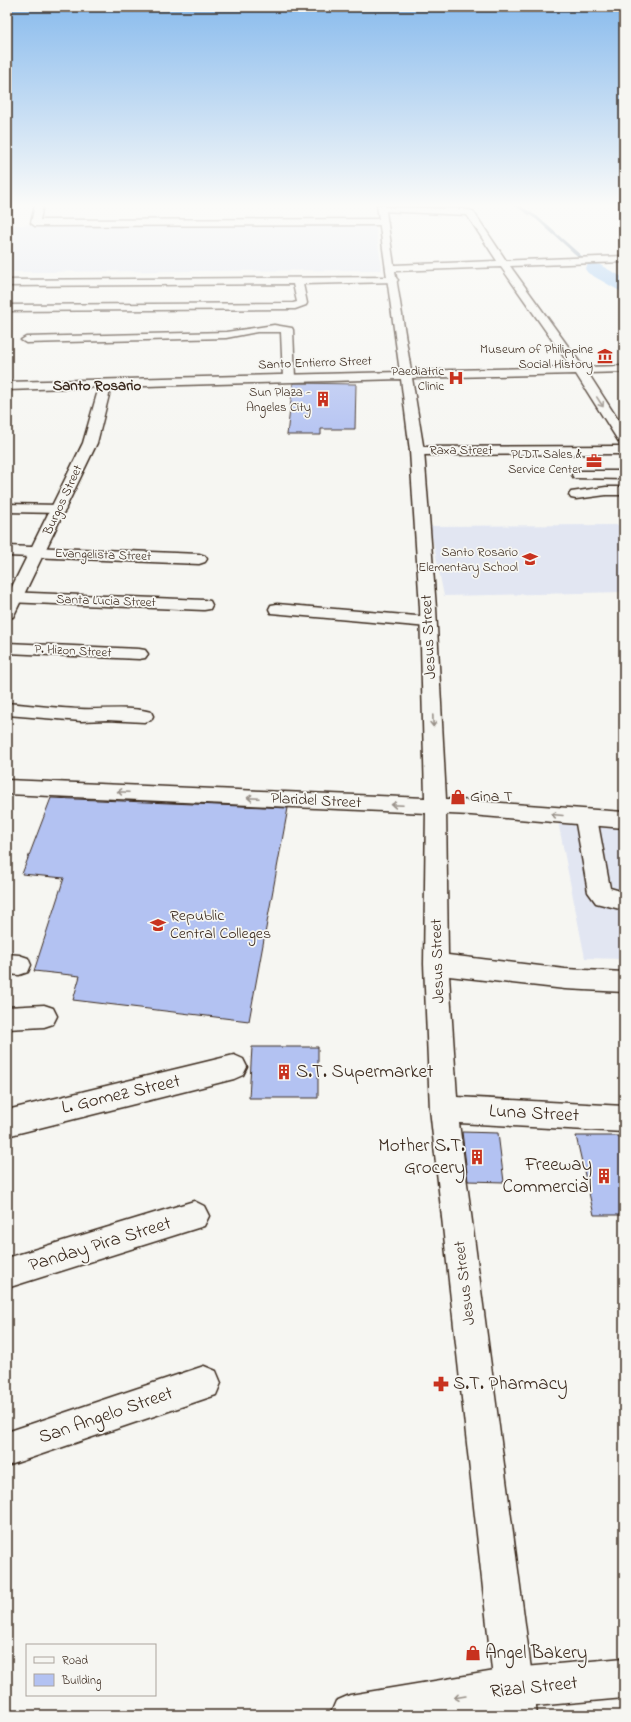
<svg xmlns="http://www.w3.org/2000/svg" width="631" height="1722" font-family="'Indie Flower',sans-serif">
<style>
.built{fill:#e2e6f2}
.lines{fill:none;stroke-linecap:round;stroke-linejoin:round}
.stream{stroke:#74889e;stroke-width:3}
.river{fill:#9ac6f4;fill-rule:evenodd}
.building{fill:#b3c2f2;stroke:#3b2a1e}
.street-casing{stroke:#3b2a1e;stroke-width:3}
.secondary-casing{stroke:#3b2a1e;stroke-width:3}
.street{fill:#f6f6f2;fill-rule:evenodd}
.secondary{fill:#f6f6f2;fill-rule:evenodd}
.oneway{stroke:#989088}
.labels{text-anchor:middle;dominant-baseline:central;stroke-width:3.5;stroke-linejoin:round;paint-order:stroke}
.far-poi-label{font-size:13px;fill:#3b2a1e;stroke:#f6f6f2;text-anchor:end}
.far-street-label{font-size:13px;fill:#3b2a1e;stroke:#f6f6f2}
.far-quarter-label{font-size:15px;font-weight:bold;fill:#3b2a1e;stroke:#f6f6f2}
.street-label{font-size:16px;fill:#3b2a1e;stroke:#f6f6f2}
.poi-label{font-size:16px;fill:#3b2a1e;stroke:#f6f6f2;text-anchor:start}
.near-poi-label{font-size:19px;fill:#3b2a1e;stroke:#f6f6f2;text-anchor:start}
.near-street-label{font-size:19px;fill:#3b2a1e;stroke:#f6f6f2}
</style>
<rect width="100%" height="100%" fill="#f6f6f2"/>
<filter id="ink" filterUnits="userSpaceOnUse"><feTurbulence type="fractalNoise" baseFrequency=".025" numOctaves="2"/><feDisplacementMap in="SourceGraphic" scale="8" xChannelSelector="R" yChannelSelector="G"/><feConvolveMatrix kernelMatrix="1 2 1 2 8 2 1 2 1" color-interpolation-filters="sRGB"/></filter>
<g filter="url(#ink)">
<g class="built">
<path d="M375 224 382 270 7 272V229L10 225Z"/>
<path d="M624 525V592L444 596 430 526Z"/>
<path d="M558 821 624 824V926H619L624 947V959L585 958Z"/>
</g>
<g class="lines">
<path class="stream" d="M516 205 537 218 594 269"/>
<path class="river" d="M594 264 600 265 624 278V292L618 290 588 273 585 269 588 265Z"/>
</g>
<g class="building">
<path d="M293 383 356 384 355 429H321V435H287Z"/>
<path d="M51 798 288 808 249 1021 73 1000 80 976 34 971 64 878 22 874Z"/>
<path d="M252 1047H318V1098H249Z"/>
<path d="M462 1132 498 1133 504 1182 468 1181Z"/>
<path d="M576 1136H624V1215H594Z"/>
</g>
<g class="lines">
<defs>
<g id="street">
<path d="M35 205H43L40 220 384 219 388 222 384 225 35 226 31 223Z"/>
<path d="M379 207 462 209 473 211 509 265 504 268 501 267 467 215 382 211 378 209Z"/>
<path d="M393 277 396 278 398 280 396 282 303 284 307 303 306 305 295 309 7 311V305L293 303 297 302 293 284 7 286V280Z"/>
<path d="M274 325 292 328 293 330 295 378 293 381H285L283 378 281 332H257L226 338 26 343 21 340 26 337 226 332Z"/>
<path d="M624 446V454L417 455 412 454 410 451 412 448 417 447Z"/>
<path d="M579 471H624V479L574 478 572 475 574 472Z"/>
<path d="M606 487H624V495H606L576 499 571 498 569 495 571 492Z"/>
<path d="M7 504 59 505 64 506 66 509 64 512 59 513 7 512Z"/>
<path d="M7 546 199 554 205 556 207 559 205 562 199 564 7 556Z"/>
<path d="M7 592 204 600 210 601 212 605 210 609 204 610 7 602Z"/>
<path d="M277 604 428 617 434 618 436 622 434 626 428 627 271 613 269 609 271 605Z"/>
<path d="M7 643 139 649 145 650 148 654 145 658 139 659 7 653Z"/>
<path d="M7 703C31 705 56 708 80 709 104 710 128 706 151 712L153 716 151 720 144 722 107 720 81 721 7 715Z"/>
<path d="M436 800 443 802 446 807 448 955 565 969 624 972V992L565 989 449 976 457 1097 624 1106V1132L459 1123 537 1715H497L430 1109 424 964 426 807 429 802Z"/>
<path d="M586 810 593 813 597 818 610 888 624 892V910L596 903 588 892 575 818 579 813Z"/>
<path d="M7 954 19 955 28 958 31 965 28 972 19 975 7 974Z"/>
<path d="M44 1005 53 1008 57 1016 53 1024 44 1027 7 1029V1007Z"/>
<path d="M234 1055 243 1059 247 1067 243 1075 234 1079 7 1136V1110Z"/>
<path d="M194 1201 204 1206 209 1216 204 1226 7 1288V1258Z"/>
<path d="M204 1366 216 1371 221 1383 216 1395 7 1466V1432Z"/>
</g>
<g id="secondary">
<path d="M377 205H385L394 265 624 256V262L510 266 583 367 624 366V372L588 373 624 429V443L619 442 576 374 412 378 424 451 436 608 446 799 624 812V828L471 815 7 794V780L425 798 420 608 410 451 401 379 111 387 97 443 15 613 13 617 7 618V597L83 443 99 387 7 390V382L400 372ZM501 267 571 367 411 371 395 271Z"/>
<path d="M624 1658V1698L513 1708 470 1715H330L336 1701 350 1695 513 1668Z"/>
</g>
</defs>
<use href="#street" class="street-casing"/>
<use href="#secondary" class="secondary-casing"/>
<use href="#street" class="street"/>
<use href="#secondary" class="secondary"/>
</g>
<defs><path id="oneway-shaft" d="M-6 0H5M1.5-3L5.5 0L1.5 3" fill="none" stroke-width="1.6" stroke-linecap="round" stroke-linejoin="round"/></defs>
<g class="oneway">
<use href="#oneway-shaft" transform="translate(600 402) rotate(57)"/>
<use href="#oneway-shaft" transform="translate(433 721) rotate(88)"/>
<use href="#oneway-shaft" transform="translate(123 792) rotate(-177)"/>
<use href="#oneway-shaft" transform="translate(253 798) rotate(-177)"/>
<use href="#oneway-shaft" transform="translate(397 805) rotate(-177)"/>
<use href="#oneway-shaft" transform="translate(557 815) rotate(-175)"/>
<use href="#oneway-shaft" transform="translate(460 1697) rotate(171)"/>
</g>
</g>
<linearGradient id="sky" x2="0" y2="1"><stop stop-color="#89bbed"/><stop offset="0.46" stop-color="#fbfbf9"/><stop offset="1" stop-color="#fbfbf9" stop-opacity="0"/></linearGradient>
<rect width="631" height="446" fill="url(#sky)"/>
<defs>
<symbol id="museum-bare" viewBox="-9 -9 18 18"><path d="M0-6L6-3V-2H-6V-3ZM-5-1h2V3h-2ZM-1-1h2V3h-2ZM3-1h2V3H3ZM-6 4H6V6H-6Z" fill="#c8321e" stroke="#f6f6f2" stroke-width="2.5" paint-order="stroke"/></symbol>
<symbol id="hospital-bare" viewBox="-9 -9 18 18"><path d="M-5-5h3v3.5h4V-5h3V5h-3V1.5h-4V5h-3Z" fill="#c8321e" stroke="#f6f6f2" stroke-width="2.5" paint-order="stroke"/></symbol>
<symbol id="building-bare" viewBox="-9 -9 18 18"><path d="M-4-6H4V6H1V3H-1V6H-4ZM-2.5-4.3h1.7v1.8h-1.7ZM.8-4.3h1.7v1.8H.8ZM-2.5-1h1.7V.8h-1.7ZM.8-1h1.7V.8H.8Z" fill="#c8321e" stroke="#f6f6f2" stroke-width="2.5" paint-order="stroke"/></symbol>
<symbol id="office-bare" viewBox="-9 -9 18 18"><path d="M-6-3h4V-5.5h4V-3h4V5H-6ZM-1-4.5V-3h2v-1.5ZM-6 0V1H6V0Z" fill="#c8321e" stroke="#f6f6f2" stroke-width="2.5" paint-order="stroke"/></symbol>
<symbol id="school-bare" viewBox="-9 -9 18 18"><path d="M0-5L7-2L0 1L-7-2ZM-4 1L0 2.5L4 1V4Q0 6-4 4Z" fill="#c8321e" stroke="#f6f6f2" stroke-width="2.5" paint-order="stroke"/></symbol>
<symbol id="shop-bare" viewBox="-9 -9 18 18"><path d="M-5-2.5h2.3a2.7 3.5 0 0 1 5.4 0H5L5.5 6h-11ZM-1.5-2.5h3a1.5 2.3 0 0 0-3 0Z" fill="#c8321e" stroke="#f6f6f2" stroke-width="2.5" paint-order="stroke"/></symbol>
<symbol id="university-bare" viewBox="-9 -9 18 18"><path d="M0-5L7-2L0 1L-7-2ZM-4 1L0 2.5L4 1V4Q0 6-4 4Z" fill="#c8321e" stroke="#f6f6f2" stroke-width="2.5" paint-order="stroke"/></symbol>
<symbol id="pharmacy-bare" viewBox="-9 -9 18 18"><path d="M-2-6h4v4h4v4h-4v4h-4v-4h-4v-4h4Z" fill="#c8321e" stroke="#f6f6f2" stroke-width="2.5" paint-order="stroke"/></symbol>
</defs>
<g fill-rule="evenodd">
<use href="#museum-bare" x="594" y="345" width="22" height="22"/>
<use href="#hospital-bare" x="445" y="367" width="22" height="22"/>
<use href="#building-bare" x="312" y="388" width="22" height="22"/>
<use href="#office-bare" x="583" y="450" width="22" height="22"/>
<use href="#school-bare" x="519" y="548" width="22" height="22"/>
<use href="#shop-bare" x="447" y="786" width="22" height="22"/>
<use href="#university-bare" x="147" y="914" width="22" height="22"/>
<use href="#building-bare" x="273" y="1061" width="22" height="22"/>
<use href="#building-bare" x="466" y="1146" width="22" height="22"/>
<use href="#building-bare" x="593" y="1165" width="22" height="22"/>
<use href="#pharmacy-bare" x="430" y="1373" width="22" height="22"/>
<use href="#shop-bare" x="462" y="1642" width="22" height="22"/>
</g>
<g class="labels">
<g class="far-poi-label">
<text x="593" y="349">Museum of Philippine<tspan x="593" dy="15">Social History</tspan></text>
<text x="444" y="371">Paediatric<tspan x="444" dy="15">Clinic</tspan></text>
<text x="311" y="392">Sun Plaza -<tspan x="311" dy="15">Angeles City</tspan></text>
<text x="582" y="454">PLDT Sales &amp;<tspan x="582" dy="15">Service Center</tspan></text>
<text x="518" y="552">Santo Rosario<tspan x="518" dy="15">Elementary School</tspan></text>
</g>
<g class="far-street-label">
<text transform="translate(315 363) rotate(-2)">Santo Entierro Street</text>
<text x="461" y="450">Raxa Street</text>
<text transform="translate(63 500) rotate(-65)">Burgos Street</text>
<text transform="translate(103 555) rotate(2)">Evangelista Street</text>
<text transform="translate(106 601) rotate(2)">Santa Lucia Street</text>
<text transform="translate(73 651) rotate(3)">P. Hizon Street</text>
</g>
<g class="far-quarter-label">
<text x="97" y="386">Santo Rosario</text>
</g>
<g class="street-label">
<text transform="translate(429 637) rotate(-93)">Jesus Street</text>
<text transform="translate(316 801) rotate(3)">Plaridel Street</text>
<text transform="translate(438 961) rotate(-92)">Jesus Street</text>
<text transform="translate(465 1283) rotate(-97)">Jesus Street</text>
</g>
<g class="poi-label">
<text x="470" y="797">Gina T</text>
<text x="170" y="916">Republic<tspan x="170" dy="18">Central Colleges</tspan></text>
</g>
<g class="near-poi-label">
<text x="296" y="1072">S.T. Supermarket</text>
<text x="465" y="1146" text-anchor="end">Mother S.T.<tspan x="465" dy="22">Grocery</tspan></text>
<text x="592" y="1165" text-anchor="end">Freeway<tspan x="592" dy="22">Commercial</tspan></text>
<text x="453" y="1384">S.T. Pharmacy</text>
<text x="485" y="1653">Angel Bakery</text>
</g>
<g class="near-street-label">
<text transform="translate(121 1095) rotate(-13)">L. Gomez Street</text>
<text transform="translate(534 1114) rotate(3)">Luna Street</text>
<text transform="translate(100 1245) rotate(-17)">Panday Pira Street</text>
<text transform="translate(106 1416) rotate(-19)">San Angelo Street</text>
<text transform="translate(534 1688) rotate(-6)">Rizal Street</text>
</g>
</g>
<rect width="631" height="1722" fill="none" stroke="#f6f6f2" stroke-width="24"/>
<rect x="12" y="12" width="607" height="1698" fill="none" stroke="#3b2a1e" stroke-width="1.5" filter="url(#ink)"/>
<rect x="26" y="1644" width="130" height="52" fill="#f6f6f2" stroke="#aba49d"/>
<rect x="34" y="1657" width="20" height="6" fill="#f6f6f2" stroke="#aba49d"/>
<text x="62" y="1664" font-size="12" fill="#3b2a1e">Road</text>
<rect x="34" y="1674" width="20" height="12" fill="#b3c2f2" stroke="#aba49d"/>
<text x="62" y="1684" font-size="12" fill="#3b2a1e">Building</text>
</svg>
